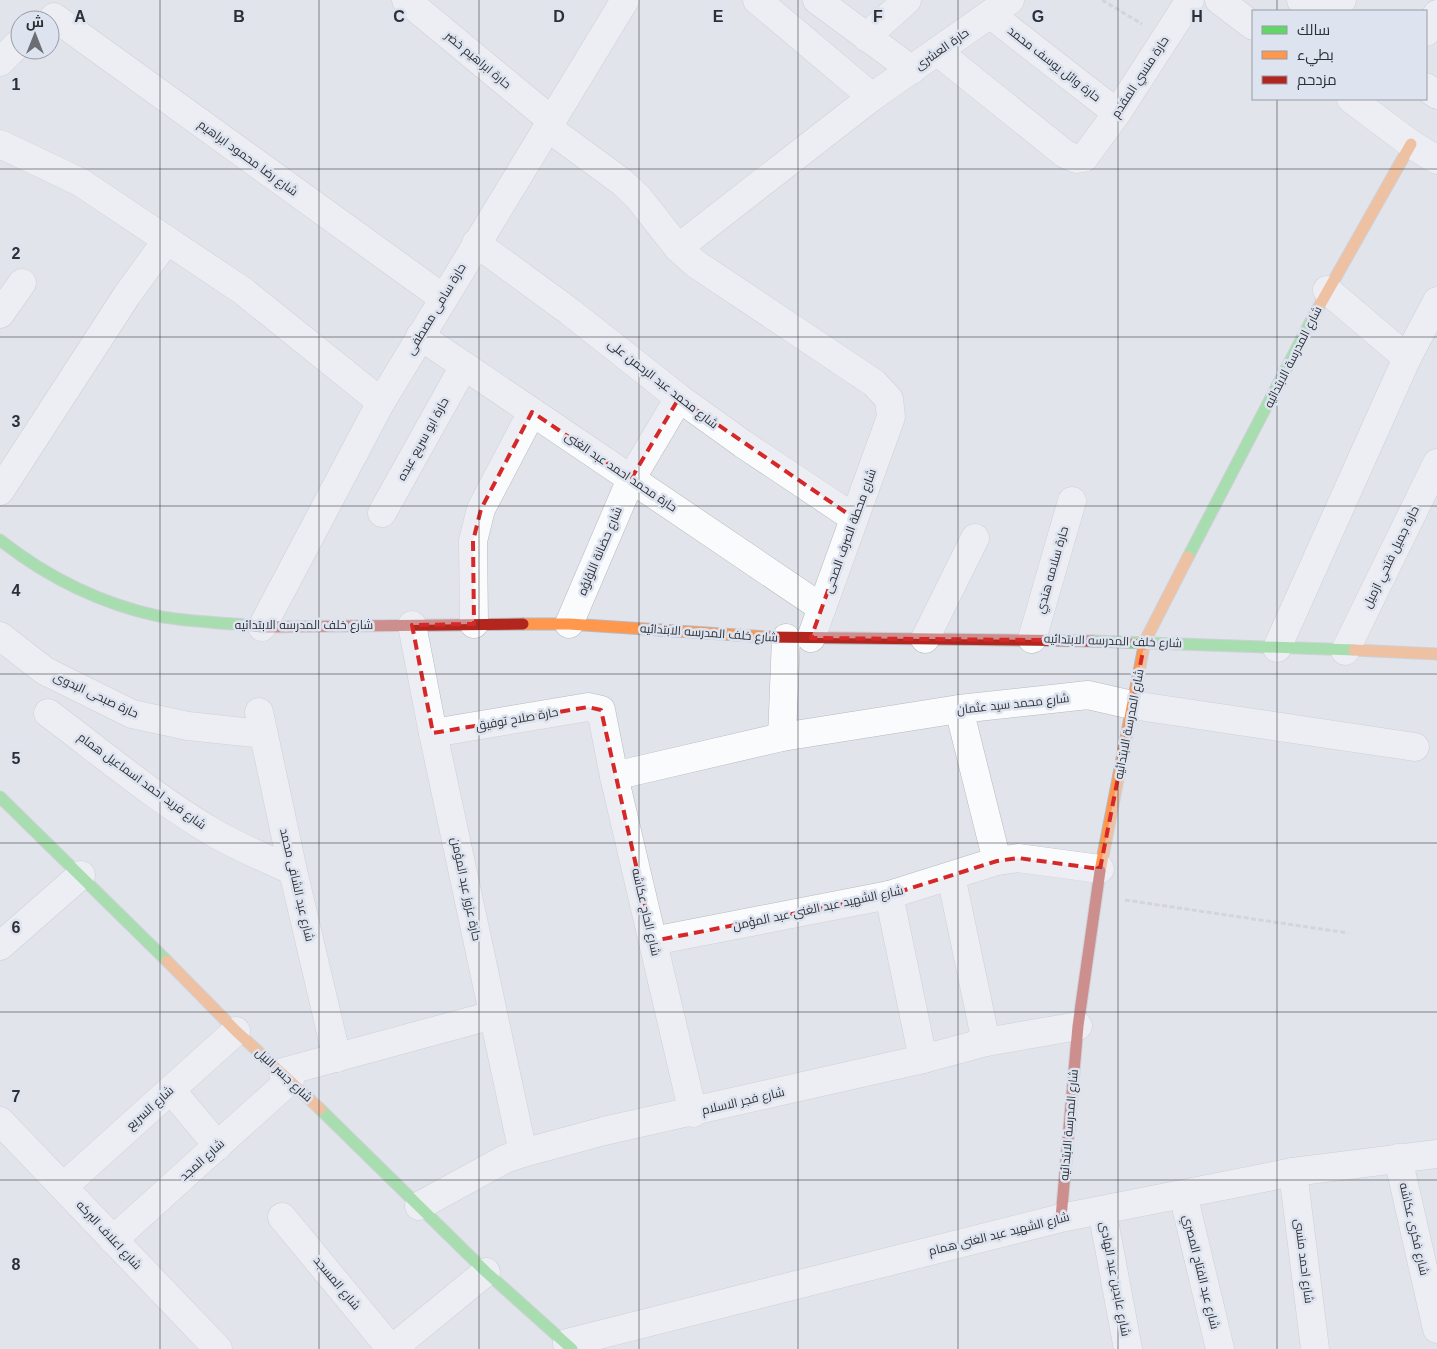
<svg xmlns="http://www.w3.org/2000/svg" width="1437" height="1349" font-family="Arial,Cairo,sans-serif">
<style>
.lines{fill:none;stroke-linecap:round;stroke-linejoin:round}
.street-casing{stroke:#b6b9be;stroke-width:29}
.fast-casing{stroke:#b6b9be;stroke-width:13}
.slow-casing{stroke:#b6b9be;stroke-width:13}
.jam-casing{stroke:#b6b9be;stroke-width:13}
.path{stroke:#c2c4c7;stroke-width:3;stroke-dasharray:5 2.5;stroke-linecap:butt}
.street{stroke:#fafbfc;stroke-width:28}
.fast{stroke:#63d668;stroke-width:11}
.slow{stroke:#ff974d;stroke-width:11}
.jam{stroke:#b3261e;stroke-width:11}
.marked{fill:none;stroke:#d62828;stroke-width:4;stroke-dasharray:10 6;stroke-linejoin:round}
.grid{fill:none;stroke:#2d2f33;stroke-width:1;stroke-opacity:0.55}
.labels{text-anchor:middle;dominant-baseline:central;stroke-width:5;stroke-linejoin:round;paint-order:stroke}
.street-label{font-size:12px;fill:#2d2f33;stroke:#dde3ef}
.grid-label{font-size:16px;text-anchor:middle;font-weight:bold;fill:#2d2f33;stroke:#dde3ef;stroke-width:5;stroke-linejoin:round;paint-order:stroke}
</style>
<rect width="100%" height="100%" fill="#e1e4eb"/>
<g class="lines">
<defs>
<g id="street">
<path d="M406 0 551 120"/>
<path d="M757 0 872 97"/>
<path d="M817 0 912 70"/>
<path d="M1219 0 1253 26"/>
<path d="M1301 0 1316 11"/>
<path d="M1335 11 1342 0"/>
<path d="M991 15 1117 113"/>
<path d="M54 17 443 298"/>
<path d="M1426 32 1437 14"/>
<path d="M866 37 907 0"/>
<path d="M938 52 1065 154 1077 159 1084 158 1117 113 1190 0"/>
<path d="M0 62 20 42"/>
<path d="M1426 87 1437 95"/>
<path d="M1351 99 1411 144 1437 160"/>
<path d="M547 127 622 182 638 197 678 248 696 264 874 383 889 399 891 417 811 638"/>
<path d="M0 144 80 182 243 291 381 402"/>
<path d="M476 243 569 311 679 398 743 444 854 518"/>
<path d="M678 248 872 97 1010 0"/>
<path d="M1327 290 1407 358"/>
<path d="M0 314 22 283"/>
<path d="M420 336 822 608"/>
<path d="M0 491 127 295 167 240"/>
<path d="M382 513 464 366"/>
<path d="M474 624 473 541 481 509 532 412"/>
<path d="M569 624 631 479 679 398"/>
<path d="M412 625 433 733 523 1153"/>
<path d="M262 627 381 402 625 0"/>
<path d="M0 636 45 671 132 714 188 726 263 734"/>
<path d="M925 639 975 538"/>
<path d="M1032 639 1072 501"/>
<path d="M1277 648 1407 358 1437 301"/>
<path d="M1345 651 1437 463"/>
<path d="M959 709 997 861"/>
<path d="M259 712 293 871 337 1058"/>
<path d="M48 713C103 754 157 800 216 834 241 848 267 859 293 871"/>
<path d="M433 733 588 707 601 710 614 776 693 1113"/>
<path d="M782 737 786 638"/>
<path d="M614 776 782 737 959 709 1088 695 1132 705 1415 747"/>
<path d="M951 876 986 1042"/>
<path d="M889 895 923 1059"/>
<path d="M653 941 889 895 997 861 1018 858 1100 869"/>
<path d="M0 946 81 875"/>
<path d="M283 1072 493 1015"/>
<path d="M171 1090 218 1146"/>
<path d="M0 1121 218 1349"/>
<path d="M1398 1158 1437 1329"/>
<path d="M1293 1172 1315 1349"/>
<path d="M64 1186 236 1031"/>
<path d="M1183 1194 1220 1349"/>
<path d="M419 1206 505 1159 523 1153 604 1131 923 1059 986 1042 1078 1026"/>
<path d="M1102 1210 1128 1349"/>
<path d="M282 1217 391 1349"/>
<path d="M113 1240 290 1080"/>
<path d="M567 1343 1061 1218 1293 1172 1437 1154"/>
<path d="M392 1349 486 1272"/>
</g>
<g id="fast">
<path d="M0 540C47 577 99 603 158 616 186 622 217 622 246 625"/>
<path d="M1188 557 1312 319"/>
<path d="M1093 641 1354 650"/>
<path d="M0 797 167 961"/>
<path d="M320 1109 486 1272 572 1349"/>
</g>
<g id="slow">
<path d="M1312 319 1411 144"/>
<path d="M523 624H569L767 637"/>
<path d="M1354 650 1437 654"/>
<path d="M1100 871 1145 641 1188 557"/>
<path d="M167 961 236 1031 320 1109"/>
</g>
<g id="jam">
<path d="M246 625 262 627 523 624"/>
<path d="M767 637 1093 641"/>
<path d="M1061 1218 1078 1026 1100 871"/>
</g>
</defs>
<use href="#street" class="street-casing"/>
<use href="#fast" class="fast-casing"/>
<use href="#slow" class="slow-casing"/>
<use href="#jam" class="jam-casing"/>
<g class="path">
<path d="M1102 0 1142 24"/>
<path d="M1125 900 1348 933"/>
</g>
<use href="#street" class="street"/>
<use href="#fast" class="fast"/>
<use href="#slow" class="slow"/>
<use href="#jam" class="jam"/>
</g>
<path d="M0 0H1437V1349H0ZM679 398 854 518 811 638 1145 641 1100 869 1018 858 997 861 889 895 653 941 601 710 588 707 433 733 412 625 474 624 473 541 481 509 532 412 631 479Z" fill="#e1e4eb" fill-opacity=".55" fill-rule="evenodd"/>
<path class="marked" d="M679 398 854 518 811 638 1145 641 1100 869 1018 858 997 861 889 895 653 941 601 710 588 707 433 733 412 625 474 624 473 541 481 509 532 412 631 479Z"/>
<path class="grid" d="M160 0V1349M319 0V1349M479 0V1349M639 0V1349M798 0V1349M958 0V1349M1118 0V1349M1277 0V11M1277 99V1349M0 169H1437M0 337H1437M0 506H1437M0 674H1437M0 843H1437M0 1012H1437M0 1180H1437"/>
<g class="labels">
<g class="street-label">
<text transform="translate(942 49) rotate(-35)">حارة العشرى</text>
<text transform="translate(478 60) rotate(40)">حارة ابراهيم خضر</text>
<text transform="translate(1054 64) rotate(38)">حارة وائل يوسف محمد</text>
<text transform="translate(1140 77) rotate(-57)">حارة منسي المقدم</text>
<text transform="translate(248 158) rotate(36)">شارع رضا محمود ابراهيم</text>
<text transform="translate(436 309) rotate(-59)">حارة سامى مصطفى</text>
<text transform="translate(1293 357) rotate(-63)">شارع المدرسة الابتدائيه</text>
<text transform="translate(663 384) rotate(38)">شارع محمد عبد الرحمن على</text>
<text transform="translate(423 439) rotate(-61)">حارة ابو سريع عبده</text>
<text transform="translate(621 472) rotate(34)">حارة محمد احمد عبد الغنى</text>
<text transform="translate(850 531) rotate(-70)">شارع محطة الصرف الصحى</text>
<text transform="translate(600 551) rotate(-67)">شارع حضانة اللؤلؤه</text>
<text transform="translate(1391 557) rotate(-64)">حارة جميل فتحي ازميل</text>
<text transform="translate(1052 570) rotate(-74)">حارة سلامه هندي</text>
<text x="304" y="625">شارع خلف المدرسه الابتدائيه</text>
<text transform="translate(709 633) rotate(4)">شارع خلف المدرسه الابتدائيه</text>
<text transform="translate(1113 641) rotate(2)">شارع خلف المدرسه الابتدائيه</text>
<text transform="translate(96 695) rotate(25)">حارة صبحى البدوى</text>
<text transform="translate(1013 704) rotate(-6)">شارع محمد سيد عثمان</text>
<text transform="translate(517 719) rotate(-10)">حارة صلاح توفيق</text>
<text transform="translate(1129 724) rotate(-79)">شارع المدرسة الابتدائيه</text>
<text transform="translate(142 781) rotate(36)">شارع فريد احمد اسماعيل همام</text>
<text transform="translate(297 885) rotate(77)">شارع عبد الشافى محمد</text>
<text transform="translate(466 889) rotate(78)">حارة عزوز عبد المؤمن</text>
<text transform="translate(818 908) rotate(-12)">شارع الشهيد عبد الغنى عبد المؤمن</text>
<text transform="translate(646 912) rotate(77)">شارع الحاج عكاشه</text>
<text transform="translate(284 1075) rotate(43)">شارع جسر النيل</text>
<text transform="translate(743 1101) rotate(-13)">شارع فجر الاسلام</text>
<text transform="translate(150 1108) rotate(-42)">شارع السريع</text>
<text transform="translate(1069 1125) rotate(-85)">شارع المدرسة الابتدائيه</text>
<text transform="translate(202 1160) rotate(-42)">شارع المجد</text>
<text transform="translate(1414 1229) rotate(77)">شارع فكرى عكاشه</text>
<text transform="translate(999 1234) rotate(-14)">شارع الشهيد عبد الغنى همام</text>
<text transform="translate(109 1235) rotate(47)">شارع اعلاف البركه</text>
<text transform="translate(1304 1261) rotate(83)">شارع احمد منسى</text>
<text transform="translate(1201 1272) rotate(76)">شارع عبد الفتاح المصري</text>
<text transform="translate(1115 1279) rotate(79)">شارع عابدين عبد الهادى</text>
<text transform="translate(337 1283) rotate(50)">شارع المسجد</text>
</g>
</g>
<g class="grid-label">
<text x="80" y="22">A</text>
<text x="239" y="22">B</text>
<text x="399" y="22">C</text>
<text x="559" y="22">D</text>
<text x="718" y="22">E</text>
<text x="878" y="22">F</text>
<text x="1038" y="22">G</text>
<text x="1197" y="22">H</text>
<text x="16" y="90">1</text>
<text x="16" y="259">2</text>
<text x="16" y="427">3</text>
<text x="16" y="596">4</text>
<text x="16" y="764">5</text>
<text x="16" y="933">6</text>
<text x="16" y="1102">7</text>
<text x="16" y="1270">8</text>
</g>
<rect x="1252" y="10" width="175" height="90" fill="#dde3ef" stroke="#979ba4"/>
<rect x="1262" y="26" width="25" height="8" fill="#63d668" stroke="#979ba4"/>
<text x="1297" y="35" font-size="15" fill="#2d2f33">سالك</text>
<rect x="1262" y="51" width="25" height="8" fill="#ff974d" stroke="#979ba4"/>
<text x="1297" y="60" font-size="15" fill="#2d2f33">بطيء</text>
<rect x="1262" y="76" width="25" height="8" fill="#b3261e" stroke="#979ba4"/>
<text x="1297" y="85" font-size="15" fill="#2d2f33">مزدحم</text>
<g transform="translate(35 35)"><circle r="24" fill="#dde3ef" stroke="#979ba4"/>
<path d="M0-4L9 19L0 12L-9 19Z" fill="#6c6e73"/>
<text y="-8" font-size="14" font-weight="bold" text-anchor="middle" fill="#2d2f33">ش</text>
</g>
</svg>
